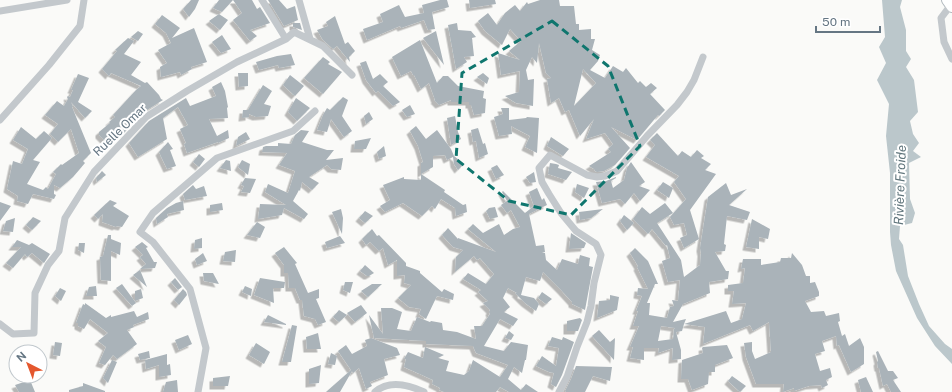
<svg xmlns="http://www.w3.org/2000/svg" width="952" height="392" viewBox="0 0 952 392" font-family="'Public Sans',sans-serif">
	<defs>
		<filter id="shadow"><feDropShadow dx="-3.5" dy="3.5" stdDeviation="0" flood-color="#0004"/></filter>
	</defs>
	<rect width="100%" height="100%" fill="#fafaf8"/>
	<path fill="#bbc7cb" d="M882,0H902L900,7L906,30V51L911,59L906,67L914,80L918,112L910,121L913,134L919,143L913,151L921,157L909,163L910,199L915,213L912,223L900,226L899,239L903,245L908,276L919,304L929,326L945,344L952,349V364L935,346L917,318L896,271L891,245L890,232V173L886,136L889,104L877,80L886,63L879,47L885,37Z"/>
	<path fill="#aab3b9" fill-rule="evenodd" filter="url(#shadow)" d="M191,0H199L195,9L189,17L183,9Z
		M219,0H252L257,9L260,7L270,23L250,30L257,36L250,41L233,20L242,13L233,0L222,12L213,8Z
		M268,0H279L287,9L295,6L298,20L284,26Z
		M440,0H447L449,7L432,12L435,29L428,30L424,20L401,28L400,26L367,40L363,29L383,22L380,14L399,5L405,17L424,13L422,5Z
		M469,0H495L496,4L470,8Z
		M540,0H559L560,6H574L576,24H579V30L591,29V39H595L592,50L600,55L598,61L590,70L605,78L613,66L623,72L626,68L638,83L640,81L646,87L651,83L657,88L650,94L665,110L659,116L658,115L637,140L611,127L630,148L615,165L604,171L597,172L595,171L594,169L589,166L611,152L608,149L613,144L605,133L586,139L594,119L580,136L569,110L565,112L559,98L551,103L547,79L551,78L546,73L539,43L537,63L532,57L526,70L528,80L534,79L533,106L516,103L505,96L519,92L520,71L501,75L498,53L520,60L509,51L521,41L510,29L502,45L485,31L478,21L488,13L497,25L505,13L515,5L520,11L527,2L528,4ZM583,69L596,83L574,106Z
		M219,14L228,20L220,30L209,21Z
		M162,15L180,28L172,38L194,28L207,62L191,67L192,69L181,75L180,72L161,77L160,67L167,63L158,50L171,43L166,33L155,24Z
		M335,16L345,44L348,42L355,51L349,57L350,62L337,46L333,49L323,40L317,30L328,26L326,22Z
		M293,23H300L302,30L293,27Z
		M457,23L458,30L471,31L476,37L472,38L474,56L464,57L467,62L456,69L448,25Z
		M138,31L143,34L138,41L131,37Z
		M436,31L444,65L423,38Z
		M222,35L231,49L221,53L212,42Z
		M128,38L134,41L124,54L141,62L131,75L145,83L147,82L159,95L161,99L163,100L142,113L123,134L119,128L104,140L99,135V132L110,123L109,122L115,117L113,115L136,90L141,86L111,73L109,76L102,69L117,51L115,50Z
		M420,40L437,83L443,76H448L458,86L484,91L483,98L486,99L485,113L474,115L471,105H469V102H451V100L439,105L434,100H435L429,83L421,89L414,75H413L411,71L401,76L392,57Z
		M291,54L295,65L279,68L278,65L259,70L256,62L277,56Z
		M323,57L330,62L328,64L342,72L323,94L304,78Z
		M366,61L373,79L380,74L388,82L383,86L400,102L393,106L378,91L376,93L366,80L360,63Z
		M238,73H248V86L239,87Z
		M483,73L489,78L487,84L477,77Z
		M78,74L89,78L78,102L92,111L85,118L71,102L73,107H72L91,153L83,161L85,163L73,177L60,188L54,185V194L56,195L54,199L33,194L28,204L17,201L18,196L7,189L13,161L22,164L28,149L13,140L21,127L36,139L44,131L52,138L33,160L40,162L27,184L43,190L46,187L48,189L56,174L53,172L61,164L62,165L79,153L71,129L58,142L50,134L58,124L45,115L57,101L64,106L68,99L67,97L68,96L70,97L73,90H71Z
		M290,75L304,86L295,96L283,85Z
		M221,82L225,91L228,107L227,108L228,118L209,119L217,136L228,130L229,138L218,143V142L187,153L184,144L186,143L180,129L188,125L178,107L163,118L167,139L138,157L129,143L149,121L186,98L190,106L216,96L212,87Z
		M263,85L272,91L264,104L271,106L268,116L256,117L249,114V117L242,118L243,110H248Z
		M343,97L348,100L342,116L352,131L344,137L331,119L327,132L317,130L323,115L327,108L330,110Z
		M296,98L310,108L297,121L288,112Z
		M410,105L415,114L407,117L402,110Z
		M501,108H509V120L526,118L527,117L539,118L537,153L525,147L530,136L511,126L512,134L499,136L494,117L503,114Z
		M369,112L373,119L366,124L364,116Z
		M455,116L458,132L461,139L451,145L447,118Z
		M416,126L426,139L437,130L451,149L454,156L464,164L458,170L454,164L453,157L447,160L445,155L433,156V167L421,174L445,190L444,192L463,205L466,204L467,212L456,216L455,208L441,199L435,209L432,206L422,216L403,203L385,212L380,206L390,200L383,185L404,177V179L421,180V163L423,162L418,146L410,131Z
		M478,128L483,144L485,143L488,154L479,158L476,141L473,142L471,130Z
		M301,130L309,131L302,142L327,150H334L326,160L343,158L341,170L331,169L327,165L309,177L319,183L312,190L302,182L300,191L299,190L293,201L308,214L304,219L284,208L282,215L258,219L260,204L286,205L265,192L268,184L288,193L295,171L279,165L287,153L262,152L263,147L266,146H278V143L291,144L295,135Z
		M246,132L250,139L236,146L238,137Z
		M657,133L678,156L682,151L691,157L697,150L704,156L701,158L711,164L705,170L716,174L690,210L699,239L684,248L680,238L687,235L684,223L674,225L670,217L686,199L674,182L679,176L646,157L655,145L650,140Z
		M551,137L569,149L563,156L547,146Z
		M371,138L366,149H354L355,141Z
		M168,142L173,149L170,150L176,166L167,169L159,152Z
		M384,146L386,156L379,159L377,152Z
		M199,154L205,159L199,167L193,162Z
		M226,160L230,161L231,171L220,168Z
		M242,160L250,164L248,175L238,167Z
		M631,162L645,182L639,186L650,190L640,201L634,193L625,204L620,199L602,203L596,182L606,181L616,177V178L611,181L613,188L624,180L627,168Z
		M550,163L556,164L559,165L558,168L572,172L566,180L548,174Z
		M497,165L504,175L496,179L491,168Z
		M102,171L106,175L97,182L96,178Z
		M534,172L536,182L530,183L526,177Z
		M245,178L256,179L250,193L241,192L244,186L241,185Z
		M663,182L673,188L669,198L657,190Z
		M726,183L731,195L747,189L729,205L750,212L747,220L727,216L724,244L726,245L725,251L715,252L726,271H729L728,279L709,282L710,293L683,304L673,322L686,319L684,324L726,311L731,323L742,319L746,303L732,304L734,291H728V285L743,283L745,268L741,269L743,259H761V265L780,262L781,258H791L792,253L802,265L806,276H810V283L815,282L819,292V296L805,301L811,312L824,311L826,316L839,313L840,321L838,322L842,336L845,334L849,346L860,338L864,347V364L851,372L839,345L837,346L836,336L822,341L825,351L815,354L820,371L830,368L832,377L826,380L828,385L822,388L821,385L809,386L794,391V388L783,392L784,384H756L746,357L744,343L752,342V351L755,359L771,352L769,322L753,331L750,325L703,344L705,327L684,324L682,331L676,332L681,350V359L672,360L673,348L658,353L659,348H644V360L630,358L633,347H630L639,326H633L638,311H636L642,296L637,295L638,288L648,289L637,267L638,266L630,253L635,248L648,261L658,284H655L647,303H650L649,315L667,318L670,307L674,306L672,300L678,301L680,280L668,282L662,261L670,258L667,245L666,246L652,229L648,234L633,219L642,207L650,214L665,203L673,213L657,223L681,260L684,277L700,265L701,253L700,248L708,197ZM661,326L675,328L674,329L673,339L658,341Z
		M577,184L589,188L584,198L575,192Z
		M193,185L196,189L204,186L207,196L185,200L183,194Z
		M537,188L542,200L544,198L547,205L529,214L536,246L544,245L545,252H542L545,253L546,260L557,270L562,259L578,264L580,255L590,258L589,266L593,267L585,310L572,304V302L561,290L543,272L540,281L526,277L521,295L534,298L539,304L536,311L525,303L515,293H517L508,288L503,298L510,307L504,312L518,319L513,326L500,319L484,346L504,351L511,342L528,345L526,360H525L522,373L514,367L508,379L521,390L526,384L538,392H509L500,387L496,392H444L439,390L440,388L432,384L433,380L404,367L406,359H404L408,352L423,358L425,347L444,355L438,358L449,361L446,371L464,375L469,371L473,360L500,377L508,365L476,353L473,346L426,344V341L374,338L369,315L383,334L381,308H392L402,312L397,329L411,331L417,317L430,322L431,321L442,323L443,330L457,332L476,339L474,326H482L490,314L489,312L490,310L483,303L488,301L478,292L481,290L463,279L468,273L486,284L494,274L480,258L477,260L474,256L455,272L456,257L463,250L453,247L442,235L448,228L458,239V238L496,252L468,229L473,224L483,233L499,224L504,235L513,229L520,227L511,210L507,213L501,205L507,201L502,192L503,191L525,213L534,206L529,192Z
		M110,200L117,203L113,206L129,216L122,227L117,226L116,227L102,222L103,214L98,219L94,215Z
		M183,201L184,210L167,214L168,217L157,224L156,218L167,208L176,203Z
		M0,202L11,206L0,221Z
		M222,203L223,210L210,212V205Z
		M495,207L498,217L490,219L486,211L489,208Z
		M341,209L343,218L342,234L332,212Z
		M603,209L591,218L580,220L579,212Z
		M365,211L373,216L365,223L359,218Z
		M624,215L634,223L627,230L620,221Z
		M33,217L41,221L32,230L26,225Z
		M15,218L13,232L3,231L6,221Z
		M752,219L770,229L768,239L759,237V249L746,247Z
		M257,222L265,227L260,238L247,235Z
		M372,229L377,236L379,235L406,263V266L420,271V273L442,292L444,289L454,294L453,300L437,296L426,319L419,314L421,309L409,307L398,298L411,285L404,283L405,275L397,276V260L388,265L383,248L379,251L370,242L366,245L362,239Z
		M571,233L586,243L584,248L569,249Z
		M108,235H111V239L121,243L120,255L111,251V281L101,280L100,257L103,256Z
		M340,236L345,243L327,248L325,242Z
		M202,238V248L194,249L195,240Z
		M17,240L29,245L32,243L50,254L44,263L32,253L27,257L25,254L13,268L6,263L21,247H12Z
		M142,242L148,247L146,248L154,262H157L155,268L140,269L146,264L140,257L143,255L135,247Z
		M79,243H85L84,253L78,250Z
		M284,247L297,263L295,264L308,293L319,289V298L316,299L326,322L318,325L315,319L304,316L302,300H300L295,288H289L288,273H284V265L275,253Z
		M236,250L235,262L223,261L225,252Z
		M203,253L207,261L197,265L195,259Z
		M365,265L374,273L369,276H367L360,271Z
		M140,270L147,287L133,275Z
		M203,273H213L219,284L204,281Z
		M175,278L182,287L178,290L171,282Z
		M260,278L285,282L284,288H273L274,303L254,295Z
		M345,282H353L350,293L343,290Z
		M122,284L136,303L132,306L116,288Z
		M372,284H382L368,297L361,291Z
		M96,286L97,296H86L89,287Z
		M245,286L252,289L251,296L242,292Z
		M60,288L66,291L61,301L55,296Z
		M141,289L143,298L135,301V291Z
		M183,289L186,292L187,295L179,305L174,300Z
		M542,292L552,299L546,304L538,298Z
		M610,295L619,297L617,310L597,318L599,301L610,300Z
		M85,303L106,318L111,315V317L134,311L137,317L148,312L149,319L133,325L134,327L127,330L137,344L117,359L113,355L105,365L99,363L106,347L98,341L108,333L90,319L84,329L78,326V323H76L83,304L85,305Z
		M361,305L367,313L355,322L347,313Z
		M339,310L347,315L339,322L333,317Z
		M268,315L286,324V325L264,322Z
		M580,318L582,320L578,331H567V321Z
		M292,325L297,326L291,362H282Z
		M599,330L610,342L615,338L614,360L592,336Z
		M509,331L514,335L511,340L505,338Z
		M318,333L321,349H307L306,337Z
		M188,335L192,344L179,350L175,340Z
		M552,337L562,340L563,337L574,342L562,375L556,387L551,384L554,373L549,372L536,366L542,356L556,366L559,348L548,346Z
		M371,338L397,348L400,355L384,359L388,375L370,382L372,386L366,389L359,368L353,373L352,371L340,392H326L351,370L338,351L346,345L352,354L367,346L365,340Z
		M55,342L62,343L60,356L53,355Z
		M256,343L270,352L264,364L249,355Z
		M727,345L733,358L715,365V372H709L708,384L692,390L688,379H681L682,360L703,353L702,348L703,347Z
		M149,351L150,358L140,360L138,354Z
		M878,351L888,371H893L898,378L893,380L901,392H891L887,384L883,386L879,368H878L877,362L878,361L876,352Z
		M331,353L337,356L335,365L328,364Z
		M167,354V365L170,364L171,375L159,377V365L146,369L145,360Z
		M112,360L117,362L108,383L103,378Z
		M321,365L319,383L309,384V369Z
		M576,366L612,367L610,381L593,376L585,392H566L565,391L571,379Z
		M230,376L228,386H213V378Z
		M732,376L746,386L740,392L728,381Z
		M866,377L873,392H861L858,380Z
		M30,380L35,392H19L15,385Z
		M177,380L178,392H163L166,382Z
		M83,383L105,391V392H69V390L83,386Z"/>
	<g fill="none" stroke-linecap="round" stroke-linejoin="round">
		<defs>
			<path id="secondary" d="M947,0L952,7"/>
		</defs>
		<use href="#secondary" stroke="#b3babf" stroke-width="12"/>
		<path stroke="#c3c8cc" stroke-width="7" d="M262,0L286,39
			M299,0L310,39
			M950,6L941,18L944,42L952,59
			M0,11L67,0
			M0,120L49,65L80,26L84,0
			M0,324L13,334L34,333L35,293L48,265L59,251L65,218L94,172L146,117L187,91L237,62L286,39L294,32L323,46L352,75
			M198,392L206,348L190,289L153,242L140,232L153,213L217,158L293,131L315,111
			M375,392C389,380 409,385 424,392
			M559,392L567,377L577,347L587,322L591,306L594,283L601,255L596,244L576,231L561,213L549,194L542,182L539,168L550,155L587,175L597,177L605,176L617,171L647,136L677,105L687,92L694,80L703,57"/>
		<use href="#secondary" stroke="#fff" stroke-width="10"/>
	</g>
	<path fill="none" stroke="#0f766e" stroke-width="3" stroke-dasharray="8 5" stroke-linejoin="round" d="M552,21L608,66L640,146L571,215L509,201L456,159L462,73Z"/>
	<g text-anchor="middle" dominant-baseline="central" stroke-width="4" stroke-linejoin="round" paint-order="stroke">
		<g font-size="12" fill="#657683" stroke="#fff">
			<text transform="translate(120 130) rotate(-44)">Ruelle Omar</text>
		</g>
		<g font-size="13" font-style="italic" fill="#60757c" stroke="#fff">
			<text transform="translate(900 185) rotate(-88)">Rivière Froide</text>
		</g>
	</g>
	<g transform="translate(28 364) rotate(318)"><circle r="19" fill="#ffffff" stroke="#c1c8cd"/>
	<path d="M0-3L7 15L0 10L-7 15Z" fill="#e4572e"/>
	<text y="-6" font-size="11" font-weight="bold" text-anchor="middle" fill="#657683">N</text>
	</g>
	<path d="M816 26v6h64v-6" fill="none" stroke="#657683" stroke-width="2"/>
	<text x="822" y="26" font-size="12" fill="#657683" stroke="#ffffff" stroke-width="3" paint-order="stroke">50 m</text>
</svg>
